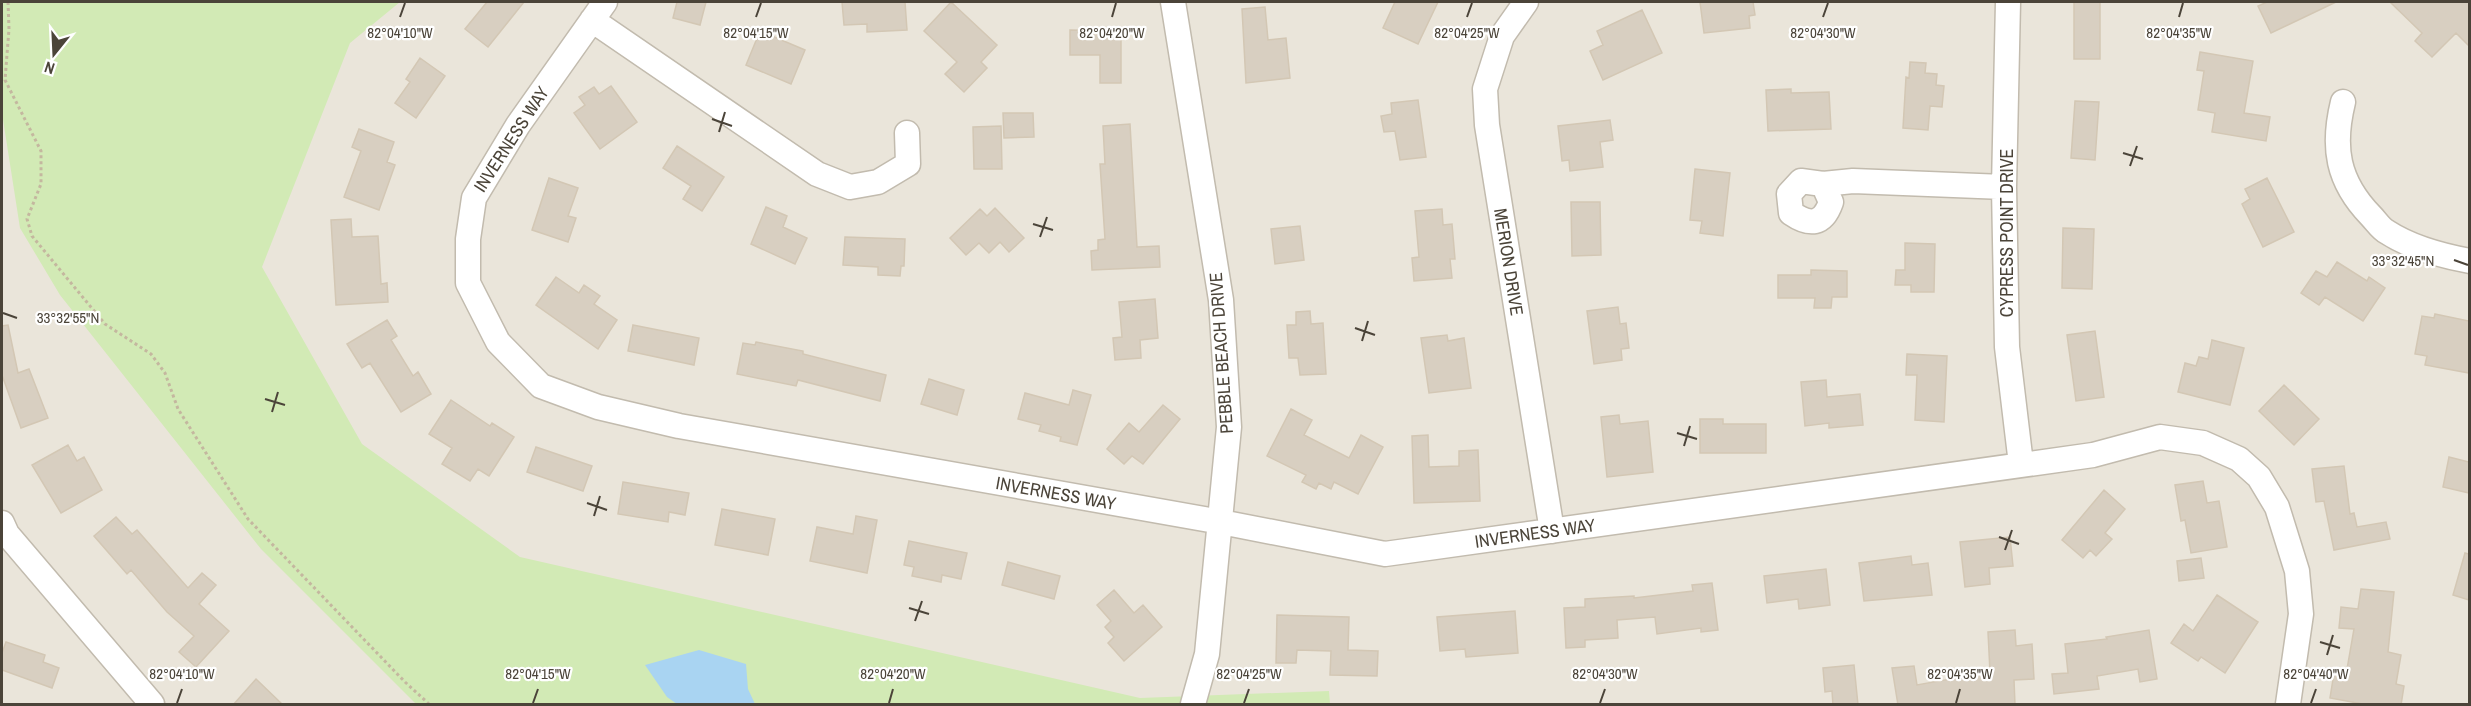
<svg xmlns="http://www.w3.org/2000/svg" width="2471" height="706" viewBox="0 0 2471 706" font-family="'Archivo Narrow',sans-serif">
	<rect width="100%" height="100%" fill="#f6f3ec"/>
	<path fill="#eae5da" d="M2,2H2469V704H2Z"/>
	<path fill="#d2eab5" d="M2,2H400L350,43L262,267L362,444L520,557L1140,698L1329,691L1330,704H416L261,549L60,295L20,228L2,113Z"/>
	<path fill="#a9d4f2" d="M699,650L746,664L748,689L755,704H677L667,697L645,665Z"/>
	<path fill="#d8cfc1" stroke="#d3c7b4" stroke-width="1.5" d="M487,2H524L488,47L465,29Z
		M677,2H706L700,25L673,18Z
		M842,2H905L907,30L867,32V24L844,25Z
		M951,2L997,45L981,62L987,68L964,92L945,74L957,62L924,31Z
		M1395,2H1438L1418,44L1383,28Z
		M1700,2H1753L1755,15L1749,16L1750,28L1704,33Z
		M2074,2H2100V59H2074Z
		M2267,2H2336L2271,33L2258,6Z
		M2390,2H2469V46L2456,33L2432,57L2415,41L2422,33Z
		M1265,7L1268,40L1286,38L1290,78L1246,83L1242,9Z
		M1642,10L1662,53L1603,80L1590,51L1603,45L1597,31Z
		M1070,30L1121,31V83H1100V55H1070Z
		M760,31L805,50L791,84L746,65Z
		M2200,52L2253,61L2244,113L2270,117L2266,141L2212,132L2215,113L2198,110L2204,71L2197,70Z
		M420,58L445,76L416,118L395,103L410,82L406,79Z
		M1910,62L1926,63L1925,73L1937,74L1936,85L1944,86L1942,107L1930,106L1928,130L1903,128L1906,77L1909,78Z
		M611,86L637,122L600,149L574,113L585,105L579,97L594,87L599,94Z
		M1791,89V93L1829,92L1831,129L1768,131L1766,90Z
		M1418,100L1426,157L1400,160L1395,131L1384,132L1381,116L1392,114L1391,103Z
		M2075,101L2099,102L2095,160L2071,158Z
		M1003,113H1033L1034,137L1004,138Z
		M1610,120L1613,140L1600,142L1603,167L1570,171L1569,160L1562,161L1558,126Z
		M1130,124L1137,247L1159,246L1160,267L1092,270L1091,251L1098,250V240L1105,239L1100,164H1105L1103,126Z
		M1001,126L1002,169H974L973,127Z
		M359,129L394,142L387,162L395,165L379,210L344,197L361,151L352,147Z
		M677,146L724,177L702,211L683,199L691,186L663,168Z
		M1695,169L1730,173L1723,236L1700,233L1702,221L1690,220Z
		M549,178L578,188L568,216L576,218L568,242L532,230Z
		M2267,178L2294,232L2263,247L2242,204L2250,199L2245,189Z
		M1571,202H1600L1601,255L1572,256Z
		M766,207L787,216L783,227L807,238L795,264L751,244Z
		M995,208L1024,238L1009,252L1000,242L989,253L979,243L966,255L950,238L980,209L987,216Z
		M1442,209L1443,225L1452,224L1455,259H1450L1452,278L1414,281L1412,258L1419,257L1415,211Z
		M351,219L352,237L378,236L381,284L387,283L388,302L336,305L331,220Z
		M1300,226L1304,260L1275,264L1271,229Z
		M2063,228L2094,229L2092,289L2062,288Z
		M845,237L905,239L904,266H901L900,276L878,275V267L843,265Z
		M1905,243L1935,244L1934,292H1911V285H1895L1896,270H1905Z
		M2337,262L2367,281L2369,277L2385,288L2363,321L2325,297L2319,305L2301,293L2316,271L2327,277Z
		M1811,270L1847,271V297H1832L1831,308H1814L1815,298H1778V275H1811Z
		M556,277L579,293L584,285L600,296L594,304L617,320L598,349L536,305Z
		M1155,299L1158,338L1140,340L1141,358L1115,360L1113,338L1122,337L1119,302Z
		M1618,307L1620,324L1626,323L1629,348L1621,349L1622,360L1594,364L1587,311Z
		M1310,311L1311,324L1323,323L1326,374L1300,375L1298,358H1289L1287,325H1296V312Z
		M2435,314L2469,321V373L2425,365L2427,356L2415,354L2422,316L2434,318Z
		M387,320L397,336L391,340L413,376L418,372L431,394L401,412L370,363L362,368L347,344Z
		M8,325L18,373L29,369L48,418L21,428L2,375V326Z
		M633,325L699,338L694,365L628,351Z
		M2095,331L2104,397L2076,401L2067,335Z
		M1447,335L1448,341L1464,338L1471,388L1429,393L1421,338Z
		M2212,340L2244,348L2230,405L2178,392L2185,363L2196,366L2199,357L2208,359Z
		M756,342L803,351V354L886,375L880,401L798,380L796,386L737,374L743,343L755,345Z
		M1907,354L1947,356L1944,422L1915,420L1917,375H1906Z
		M929,379L964,390L957,415L921,404Z
		M1826,380L1827,397L1860,394L1863,425L1829,428V423L1805,426L1801,382Z
		M2284,385L2319,419L2294,445L2259,411Z
		M1073,390L1091,395L1077,445L1060,441L1061,437L1039,431L1041,425L1018,419L1025,393L1069,405Z
		M451,400L490,426L492,423L514,437L489,476L478,469L470,481L442,464L452,448L429,434Z
		M1163,405L1180,419L1143,464L1132,456L1124,464L1107,449L1129,423L1139,432Z
		M1291,409L1312,420L1304,435L1349,458L1361,435L1383,447L1358,494L1334,482L1331,489L1319,483L1316,489L1302,482L1306,475L1267,456Z
		M1619,415L1620,424L1648,421L1653,472L1607,477L1601,417Z
		M1700,419H1723V424H1766V453H1700Z
		M1428,435L1429,467L1459,466V451L1478,450L1480,501L1414,503L1412,436Z
		M68,445L77,461L84,457L102,490L61,513L32,465Z
		M536,447L592,466L583,491L527,472Z
		M2449,457L2469,462V493L2443,487Z
		M2344,466L2350,514L2354,513L2357,527L2386,522L2390,539L2334,550L2324,501L2316,502L2312,469Z
		M2203,481L2207,503L2219,501L2227,547L2191,553L2185,520L2181,521L2175,485Z
		M623,482L689,493L685,515L669,512L668,522L618,514Z
		M2104,490L2125,509L2105,533L2112,539L2096,556L2090,550L2083,558L2062,540Z
		M722,509L775,519L768,555L715,545Z
		M856,516L877,520L867,573L810,561L817,527L853,534Z
		M116,517L132,534L137,530L188,588L202,573L216,585L199,604L229,631L196,667L179,652L194,636L167,612L131,570L127,574L94,536Z
		M2010,537L2013,566L1989,568L1990,584L1965,587L1960,542Z
		M909,541L967,553L961,579L942,575L941,582L912,576L914,567L904,565Z
		M2465,553L2469,554V600L2453,595Z
		M1911,556L1912,565L1928,563L1932,595L1864,601L1859,563Z
		M2201,558L2204,578L2179,581L2177,561Z
		M1008,562L1060,576L1054,599L1002,585Z
		M1826,569L1830,605L1799,609L1798,599L1767,603L1764,576Z
		M1712,583L1718,630L1701,632V628L1657,634L1655,617L1617,620L1618,638L1585,640V647L1566,648L1564,608L1585,607V599L1634,596V598L1693,591L1692,585Z
		M2361,589L2394,592L2388,652L2401,655L2396,684L2404,686L2401,705H2368L2330,698L2334,673L2346,675L2354,629L2339,628L2341,607L2358,609Z
		M1114,590L1134,613L1143,605L1162,627L1124,661L1108,643L1114,637L1105,627L1111,621L1097,605Z
		M2217,595L2258,622L2225,673L2201,657L2198,661L2171,643L2184,624L2193,631Z
		M1515,611L1518,653L1466,657L1465,649L1440,651L1437,617Z
		M1277,615L1349,617L1348,650L1378,651L1377,676L1330,675L1331,651L1297,650L1296,663H1276Z
		M2015,630L2016,646L2032,644L2034,679L2014,680L2015,705H1898L1892,668L1914,666L1917,685L1990,672L1988,632Z
		M2149,630L2157,679L2140,682L2138,669L2097,676L2099,689L2054,694L2052,674L2068,673L2065,644L2107,639L2106,637Z
		M6,642L45,655L43,662L59,668L52,688L2,670V653Z
		M1854,665L1858,705H1833L1832,691L1825,692L1823,668Z
		M256,679L283,705H233Z"/>
	<g fill="none" stroke-linecap="round" stroke-linejoin="round">
		<defs>
			<path id="minor" d="M605,2L518,125L474,198L468,239V283L498,342L541,386L598,407L679,426L1221,522L1385,554L2093,455L2160,437L2203,443L2239,459L2259,477L2277,507L2297,571L2301,614L2288,704
				M1173,2L1221,300L1229,427L1207,654L1193,704
				M1526,2L1502,36L1485,89L1487,125L1552,531
				M2008,2L2004,187L2007,347L2021,464
				M592,20L817,174L850,187L878,182L908,164L907,133
				M2343,102C2332,147 2337,181 2371,216C2376,221 2381,229 2387,232C2410,247 2443,256 2470,261
				M1823,184L1831,202C1823,225 1810,226 1791,213L1789,194L1801,181L1823,184L1853,181L2004,187
				M2,523L7,534L152,704"/>
		</defs>
		<use href="#minor" stroke="#c2bbae" stroke-width="27"/>
		<path stroke="#c4b79f" stroke-width="3" stroke-dasharray="3 3" stroke-linecap="butt" d="M8,2L9,29L5,80L41,151V184L27,219L32,236L105,324L151,354L165,373L178,409L248,519L405,682L429,704"/>
		<use href="#minor" stroke="#fff" stroke-width="24"/>
	</g>
	<path fill="none" stroke="#4b4439" stroke-width="2" d="M400,17L405,3M756,17L761,3M1112,17L1116,3M1467,17L1472,3M1823,17L1828,3M2179,17L2183,3M712,119L732,126M719,132L725,112M2123,153L2143,159M2130,166L2137,146M1033,224L1053,230M1040,237L1047,217M2454,260L2468,265M3,313L17,318M1355,328L1375,335M1362,341L1368,321M265,399L285,405M272,412L278,392M1677,433L1697,439M1684,446L1690,426M587,503L607,510M594,516L600,496M1999,537L2019,544M2005,550L2012,530M909,608L929,614M915,621L922,601M2320,642L2340,648M2327,655L2333,635M177,703L182,689M533,703L538,689M889,703L893,689M1244,703L1249,689M1600,703L1605,689M1956,703L1960,689M2311,703L2316,689"/>
	<g text-anchor="middle" dominant-baseline="central" stroke-width="4.5" stroke-linejoin="round" paint-order="stroke">
		<g font-size="18" fill="#4b4439" stroke="#fff">
			<text transform="translate(511 139) rotate(-57)">INVERNESS WAY</text>
			<text transform="translate(2006 233) rotate(-90)">CYPRESS POINT DRIVE</text>
			<text transform="translate(1509 262) rotate(81)">MERION DRIVE</text>
			<text transform="translate(1221 353) rotate(-94)">PEBBLE BEACH DRIVE</text>
			<text transform="translate(1056 493) rotate(10)">INVERNESS WAY</text>
			<text transform="translate(1535 533) rotate(-8)">INVERNESS WAY</text>
		</g>
	</g>
	<g font-size="15" text-anchor="middle" fill="#4b4439" stroke="#fff" stroke-width="4.5" stroke-linejoin="round" paint-order="stroke">
		<text x="400" y="38">82°04'10"W</text>
		<text x="756" y="38">82°04'15"W</text>
		<text x="1112" y="38">82°04'20"W</text>
		<text x="1467" y="38">82°04'25"W</text>
		<text x="1823" y="38">82°04'30"W</text>
		<text x="2179" y="38">82°04'35"W</text>
		<text x="2403" y="266">33°32'45"N</text>
		<text x="68" y="323">33°32'55"N</text>
		<text x="182" y="679">82°04'10"W</text>
		<text x="538" y="679">82°04'15"W</text>
		<text x="893" y="679">82°04'20"W</text>
		<text x="1249" y="679">82°04'25"W</text>
		<text x="1605" y="679">82°04'30"W</text>
		<text x="1960" y="679">82°04'35"W</text>
		<text x="2316" y="679">82°04'40"W</text>
	</g>
	<rect width="2471" height="706" fill="none" stroke="#4b4439" stroke-width="6"/>
	<g transform="translate(54 54) rotate(198)" stroke="#ffffff" stroke-width="4.5" paint-order="stroke">
	<path d="M0-4.5L10 22L0 15L-10 22Z" fill="#4b4439"/>
	<text y="-9" font-size="16" font-weight="bold" text-anchor="middle" fill="#4b4439">N</text>
	</g>
</svg>
